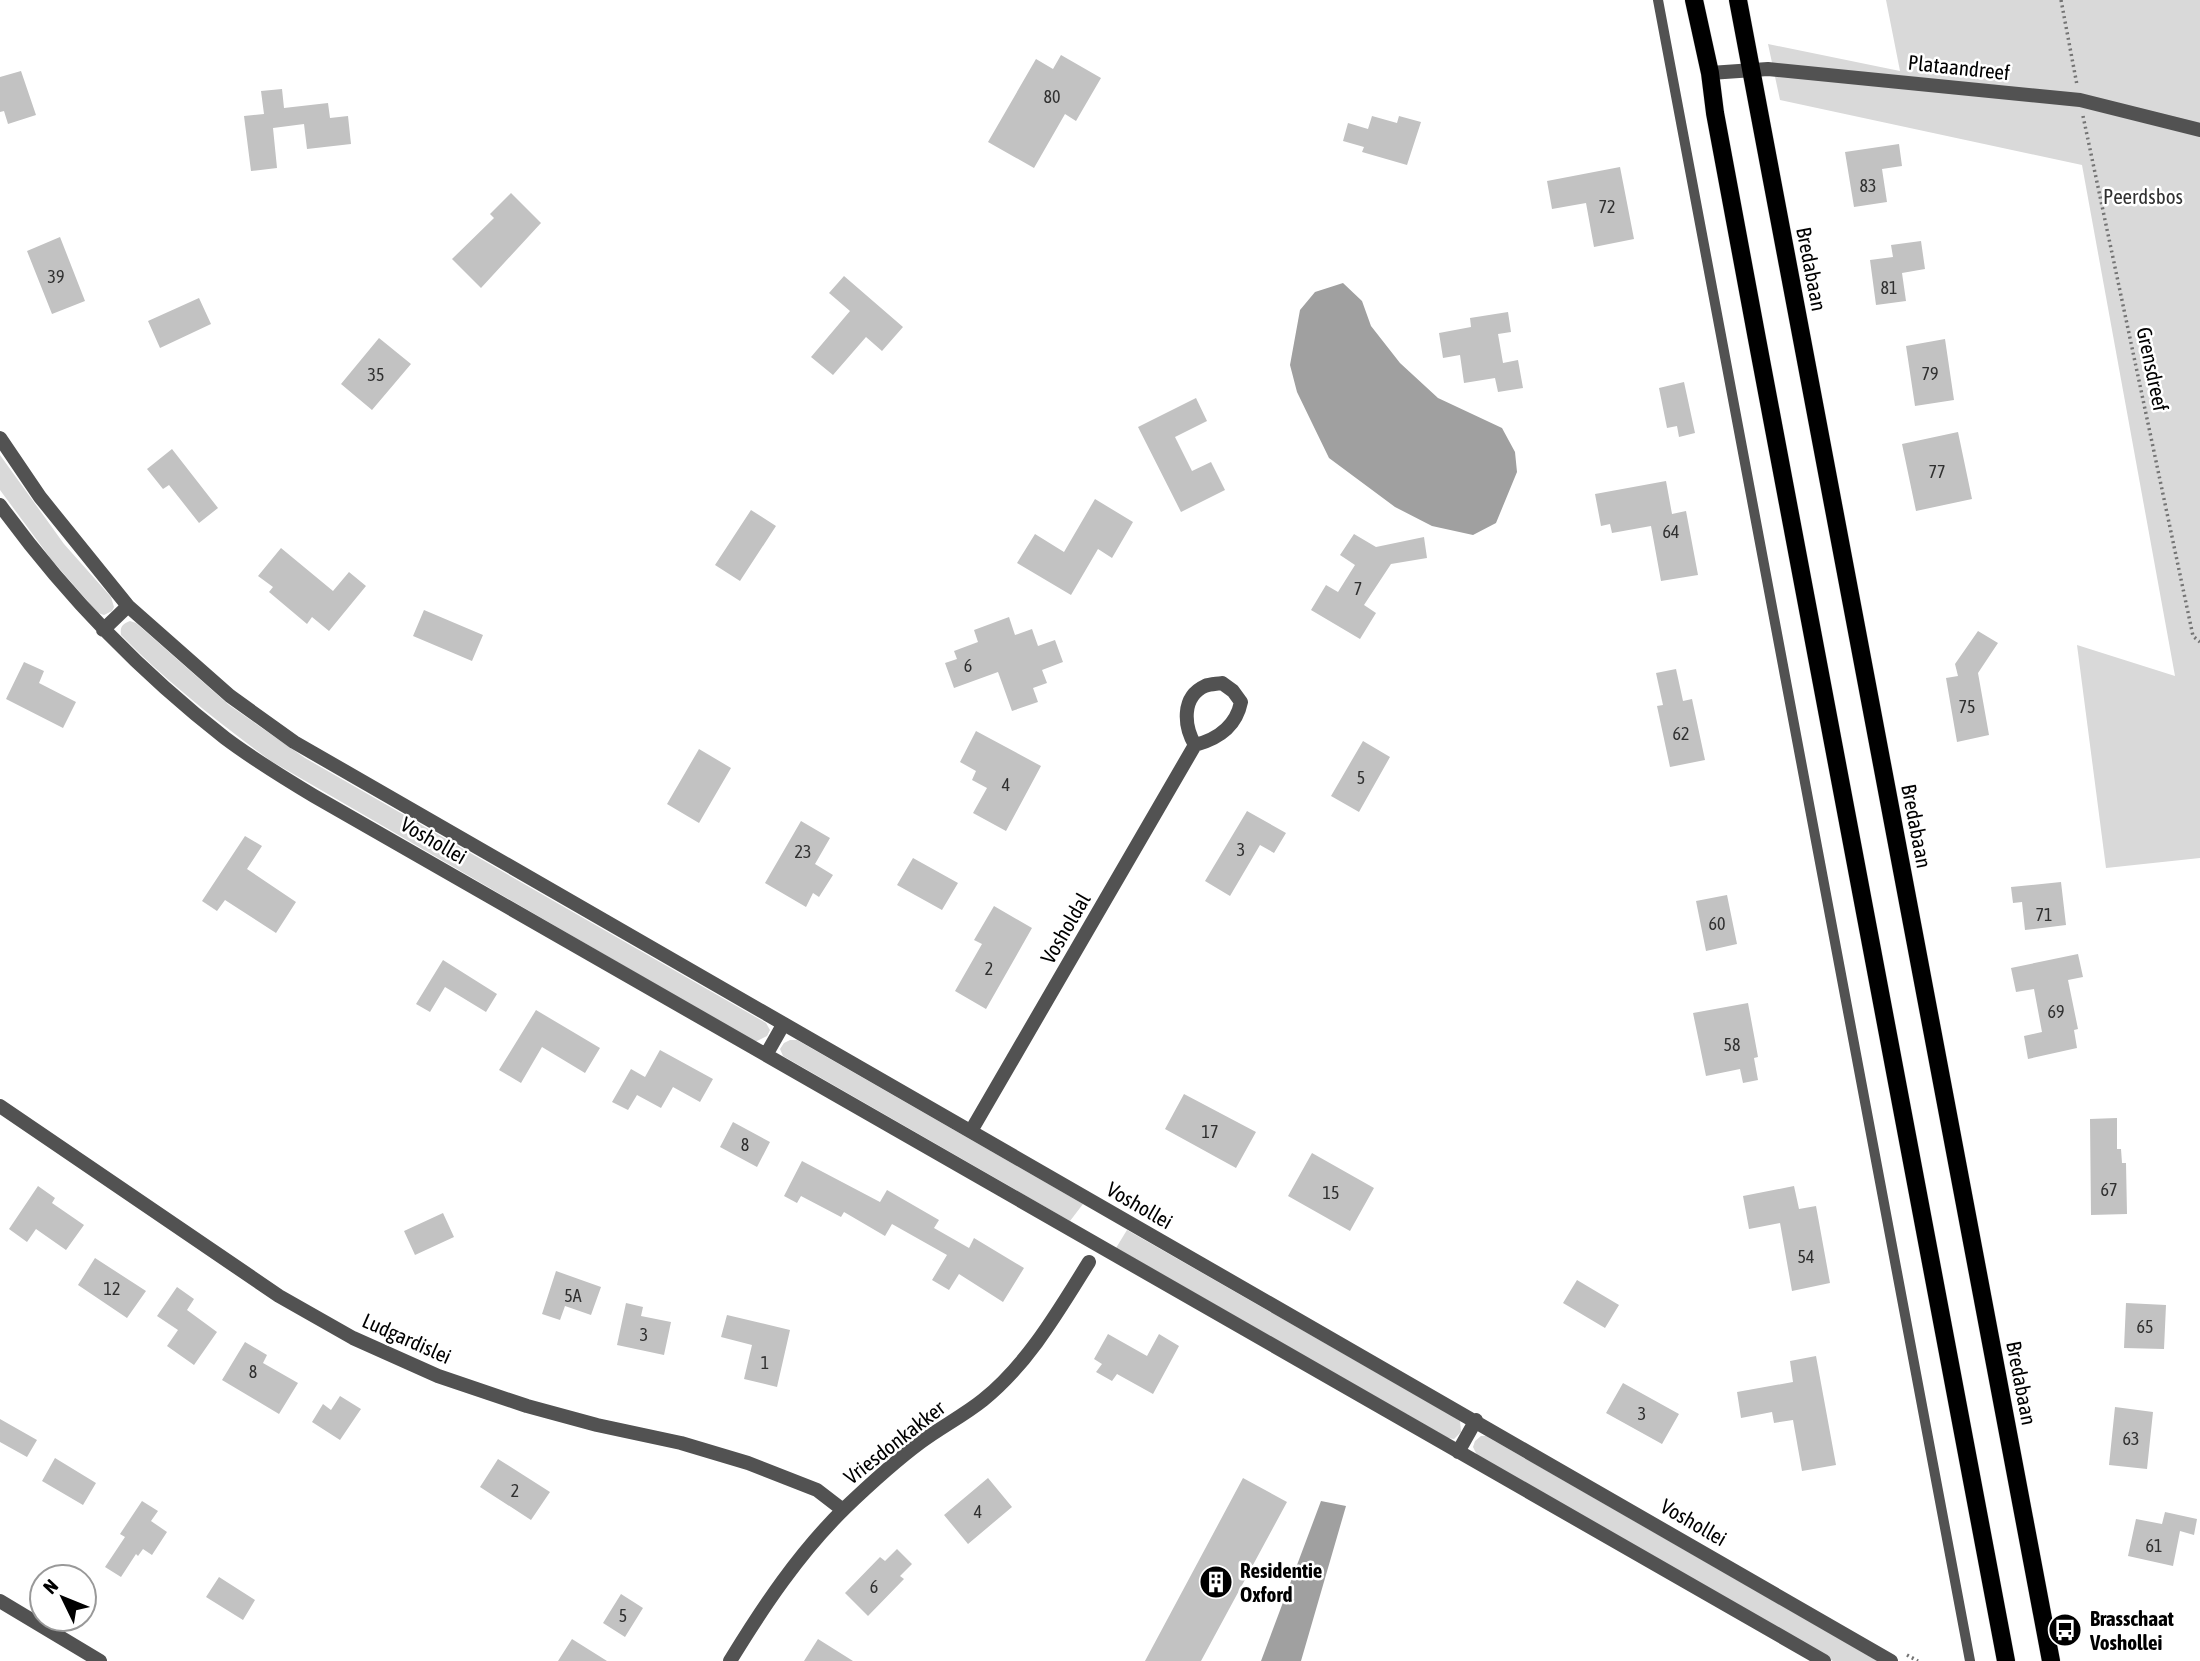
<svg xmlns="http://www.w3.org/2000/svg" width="2200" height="1661" viewBox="0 0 2200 1661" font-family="'Asap Condensed',sans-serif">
	<rect width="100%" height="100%" fill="#fff"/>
	<path fill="#d9d9d9" d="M1886,0H2200V858L2106,868L2077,645L2175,676L2082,165L1780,100L1768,44L1900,71Z
		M0,455L64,544L111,597L114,607L112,611L104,615L98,613L51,559L0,490Z
		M130,621L136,623L229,705L305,758L766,1023L770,1030L767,1036L755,1042L271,761C218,722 167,682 121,635C120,627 122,624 130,621Z
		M790,1040H797L1083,1204L1070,1221L783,1056L780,1049L784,1043Z
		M1127,1230L1454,1417L1460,1421L1461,1432L1454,1439L1448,1438L1116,1248Z
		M1481,1436H1486L1878,1661H1833L1477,1455L1473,1447L1475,1441Z"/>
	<path fill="#a0a0a0" d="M1343,283L1362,301L1371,326L1400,363L1438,398L1502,428L1515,452L1517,472L1496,523L1473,535L1432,526L1395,507L1329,458L1312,423L1297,392L1290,365L1300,310L1315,292Z
		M1321,1501L1346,1506L1301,1661H1261Z"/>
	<path fill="#c2c2c2" d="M1061,55L1101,78L1076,121L1065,114L1034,168L988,142L1036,59L1053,69Z
		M21,71L36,115L8,124L4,111L0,112V77Z
		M282,89L284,108L328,103L330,118L348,116L351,144L307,149L304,124L273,128L277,168L251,171L244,116L264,114L261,91Z
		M1372,116L1397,123L1399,116L1421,122L1407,165L1362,152L1364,147L1343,141L1348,123L1368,129Z
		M1899,144L1902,166L1882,169L1887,202L1854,207L1845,152Z
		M1620,167L1634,239L1594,247L1586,203L1552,209L1547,181Z
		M511,193L541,223L481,288L452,259L494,218L490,214Z
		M60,237L85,301L52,314L27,251Z
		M1921,241L1925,269L1902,273L1906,301L1876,305L1870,260L1893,257L1891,245Z
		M844,276L903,327L882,351L866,337L833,375L811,357L850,311L829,293Z
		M199,298L211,324L160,348L148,321Z
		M1508,312L1511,332L1498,334L1503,363L1518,360L1523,388L1498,392L1495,378L1464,383L1460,355L1443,358L1439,333L1471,327L1470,318Z
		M379,338L411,364L372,410L341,384Z
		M1945,339L1954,400L1915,406L1906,346Z
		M1684,382L1695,433L1679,437L1677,426L1667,428L1659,388Z
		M1196,398L1207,421L1175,437L1192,471L1211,462L1225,490L1181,512L1138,427Z
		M1958,432L1972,499L1916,511L1902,444Z
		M172,449L218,508L199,523L169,485L163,489L147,469Z
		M1666,481L1672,514L1686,511L1698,575L1661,581L1651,526L1612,533L1610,524L1601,526L1595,494Z
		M1095,499L1133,522L1112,558L1098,549L1071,595L1017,563L1035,534L1064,552Z
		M751,510L776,526L740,581L715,565Z
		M1354,534L1376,547L1424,537L1427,558L1391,564L1364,605L1376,613L1360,639L1311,610L1326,585L1338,592L1355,565L1340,555Z
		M281,548L333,591L349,572L366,586L329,631L312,617L307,624L269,592L273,587L258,576Z
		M424,610L483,635L472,661L413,636Z
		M1009,617L1015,635L1032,629L1038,646L1055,640L1063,662L1042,670L1047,683L1033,688L1038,702L1012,711L998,672L954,688L945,663L957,659L954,651L978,642L974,630Z
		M1978,631L1998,643L1978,673L1989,735L1957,742L1946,678L1958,676L1955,664Z
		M24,662L44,671L39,683L76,702L63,728L6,699Z
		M1676,669L1683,701L1692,699L1705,760L1670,767L1657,706L1663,705L1656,673Z
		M976,731L1041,766L1006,831L973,813L987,788L972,780L976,771L960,762Z
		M1363,741L1390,757L1359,812L1331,796Z
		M699,749L731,768L699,823L667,804Z
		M1247,811L1286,833L1274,853L1260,845L1230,896L1205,881Z
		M801,821L830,838L815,864L833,875L819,897L813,893L806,907L765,883Z
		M245,836L262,846L247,869L296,902L276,933L225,900L217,911L202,901Z
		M913,858L958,883L942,910L897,885Z
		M2061,882L2066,925L2025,930L2022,902L2013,903L2011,887Z
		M1727,895L1737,944L1706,951L1696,901Z
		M994,906L1032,928L986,1009L955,991L982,944L974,940Z
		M2078,954L2083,977L2068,980L2078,1029L2074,1030L2077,1048L2028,1059L2024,1036L2042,1032L2034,989L2016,992L2011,968Z
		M443,960L497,994L486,1012L445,987L430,1012L416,1004Z
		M1748,1003L1758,1057L1754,1058L1758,1080L1743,1083L1740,1069L1706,1076L1693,1013Z
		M536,1010L600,1048L585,1073L542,1047L521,1083L499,1070Z
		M660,1050L713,1079L700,1102L673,1087L661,1108L637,1095L628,1110L612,1102L631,1069L645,1077Z
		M1184,1094L1256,1132L1236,1168L1165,1129Z
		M2117,1118V1149H2121L2122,1163H2126L2127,1214L2091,1215L2090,1119Z
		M733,1122L770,1142L757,1167L720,1147Z
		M1312,1153L1374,1188L1350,1231L1288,1196Z
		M802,1161L880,1202L887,1190L939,1220L934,1228L969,1248L974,1238L1024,1268L1003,1302L959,1274L949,1290L932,1280L947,1255L892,1224L885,1236L844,1212L841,1217L801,1196L797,1203L784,1196Z
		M38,1186L55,1198L52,1203L84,1225L66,1250L36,1229L27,1242L9,1229Z
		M1794,1186L1799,1209L1816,1206L1830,1283L1792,1291L1780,1223L1749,1229L1743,1196Z
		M443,1213L454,1237L415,1255L404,1231Z
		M95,1258L146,1291L127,1318L78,1285Z
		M556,1271L601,1287L591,1315L565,1306L560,1320L542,1314Z
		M1577,1280L1619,1305L1605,1328L1563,1303Z
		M177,1287L194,1299L187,1310L217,1332L194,1365L167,1346L178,1330L157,1316Z
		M626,1303L643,1307L641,1316L671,1322L664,1355L617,1345Z
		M2126,1303L2166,1305L2164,1349L2124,1348Z
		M727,1315L790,1330L777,1387L744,1379L752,1345L721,1337Z
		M1108,1334L1147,1356L1159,1334L1179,1346L1153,1394L1117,1374L1112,1381L1096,1372L1102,1364L1094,1359Z
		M245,1342L267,1355L263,1363L298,1383L279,1414L222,1380Z
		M1816,1356L1836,1465L1802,1471L1793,1420L1774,1423L1772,1412L1741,1418L1737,1392L1793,1382L1790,1361Z
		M1623,1383L1679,1414L1662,1444L1606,1413Z
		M340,1396L361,1409L340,1440L312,1422L323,1404L331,1410Z
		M2115,1407L2153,1412L2147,1469L2109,1465Z
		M0,1419L37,1440L27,1457L0,1442Z
		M55,1458L96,1483L83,1505L42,1481Z
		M498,1459L550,1492L531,1520L480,1487Z
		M988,1478L1012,1507L968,1544L944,1515Z
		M1243,1478L1287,1502L1201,1661H1145Z
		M142,1501L158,1511L151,1521L167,1532L152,1555L143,1549L138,1556L136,1554L121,1577L105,1567L125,1537L120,1534Z
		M2165,1512L2197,1519L2194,1535L2180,1531L2173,1566L2128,1556L2136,1519L2162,1524Z
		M897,1549L912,1564L900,1576L904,1579L868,1616L845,1593L880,1557L885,1561Z
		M219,1577L255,1600L243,1620L206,1597Z
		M621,1594L643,1608L625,1637L603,1623Z
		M572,1639L607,1661H558Z
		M818,1639L853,1661H804Z"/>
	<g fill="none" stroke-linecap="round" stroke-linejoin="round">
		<defs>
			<path id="primary" d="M1694,0L1710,73L1715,113L1757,339L2006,1661
				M1738,0L2051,1661"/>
		</defs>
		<use href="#primary" stroke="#dbdbdb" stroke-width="19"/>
		<path stroke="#747474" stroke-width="3.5" stroke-dasharray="2 3.5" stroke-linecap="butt" d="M2061,0L2077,85
			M2083,116L2193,636L2200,642
			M1907,1655L1918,1661"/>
		<path stroke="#525252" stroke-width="10" d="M1658,0L1970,1661"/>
		<path stroke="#525252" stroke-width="14" d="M1710,73L1768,69L2080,100L2200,130
			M0,438L40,497L128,606L230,696L294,742C825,1050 1360,1353 1891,1661
			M0,505C64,593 139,671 225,738C253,759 284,778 314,796L1824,1661
			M103,630L128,606
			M1222,683L1233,691L1241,702C1236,727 1218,739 1195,745C1184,726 1181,697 1205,686C1210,684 1217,684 1222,683Z
			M766,1055L783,1025
			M0,1106L279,1296L353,1338L438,1376L527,1406L597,1425L681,1443L748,1463L817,1490L843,1510
			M971,1131L1195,745
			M1458,1452L1476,1420
			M0,1601L100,1661
			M730,1661C763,1607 799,1553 845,1508C869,1485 894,1462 921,1442C941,1427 963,1416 983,1400C1028,1364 1059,1310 1089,1262"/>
		<use href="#primary" stroke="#000" stroke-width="18"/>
	</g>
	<defs>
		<symbol id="building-disc" viewBox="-11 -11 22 22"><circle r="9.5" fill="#000" stroke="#fff"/><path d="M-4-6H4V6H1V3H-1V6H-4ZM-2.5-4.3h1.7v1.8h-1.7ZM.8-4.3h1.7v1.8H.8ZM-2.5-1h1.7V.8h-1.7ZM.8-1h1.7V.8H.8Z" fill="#fff"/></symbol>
		<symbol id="bus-disc" viewBox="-11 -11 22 22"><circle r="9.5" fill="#000" stroke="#fff"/><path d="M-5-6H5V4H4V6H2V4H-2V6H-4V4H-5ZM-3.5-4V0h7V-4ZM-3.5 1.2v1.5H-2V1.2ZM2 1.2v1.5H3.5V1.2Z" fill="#fff"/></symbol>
	</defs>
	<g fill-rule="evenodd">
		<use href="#building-disc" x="1197" y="1563" width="38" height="38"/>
		<use href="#bus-disc" x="2046" y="1611" width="38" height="38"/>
	</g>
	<g text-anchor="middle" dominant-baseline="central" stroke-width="5" stroke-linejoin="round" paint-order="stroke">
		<g font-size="18" fill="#303030">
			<text x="1052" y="96">80</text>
			<text x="1868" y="185">83</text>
			<text x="1607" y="206">72</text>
			<text x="56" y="276">39</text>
			<text x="1889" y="287">81</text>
			<text x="1930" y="373">79</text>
			<text x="376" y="374">35</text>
			<text x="1937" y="471">77</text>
			<text x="1671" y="531">64</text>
			<text x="1358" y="588">7</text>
			<text x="968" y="665">6</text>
			<text x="1967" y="706">75</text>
			<text x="1681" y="733">62</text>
			<text x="1361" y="777">5</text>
			<text x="1006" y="784">4</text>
			<text x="1241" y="849">3</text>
			<text x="803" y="851">23</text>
			<text x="2044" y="914">71</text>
			<text x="1717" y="923">60</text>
			<text x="989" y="968">2</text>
			<text x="2056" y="1011">69</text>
			<text x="1732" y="1044">58</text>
			<text x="1210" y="1131">17</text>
			<text x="745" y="1144">8</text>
			<text x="2109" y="1189">67</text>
			<text x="1331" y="1192">15</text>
			<text x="1806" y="1256">54</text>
			<text x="112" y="1288">12</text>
			<text x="573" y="1295">5A</text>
			<text x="2145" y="1326">65</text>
			<text x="644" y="1334">3</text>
			<text x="765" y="1362">1</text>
			<text x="253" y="1371">8</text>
			<text x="1642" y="1413">3</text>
			<text x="2131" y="1438">63</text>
			<text x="515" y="1490">2</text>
			<text x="978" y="1511">4</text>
			<text x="2154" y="1545">61</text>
			<text x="874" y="1586">6</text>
			<text x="623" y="1615">5</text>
		</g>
		<g font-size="21" fill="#000" stroke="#fff">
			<text transform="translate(1959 67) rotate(6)">Plataandreef</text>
			<text transform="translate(1812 269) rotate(79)">Bredabaan</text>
			<text transform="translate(2153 369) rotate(78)">Grensdreef</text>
			<text transform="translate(1917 826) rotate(79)">Bredabaan</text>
			<text transform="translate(434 840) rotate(30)">Voshollei</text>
			<text transform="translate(1065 928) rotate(-60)">Vosholdal</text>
			<text transform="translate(1140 1205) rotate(30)">Voshollei</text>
			<text transform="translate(407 1338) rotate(24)">Ludgardislei</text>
			<text transform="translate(2022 1383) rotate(79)">Bredabaan</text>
			<text transform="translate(894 1442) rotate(-38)">Vriesdonkakker</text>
			<text transform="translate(1694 1522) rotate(30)">Voshollei</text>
		</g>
		<g font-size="21" fill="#303030" stroke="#fff">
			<text x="2143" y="196">Peerdsbos</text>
		</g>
		<g font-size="21" font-weight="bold" fill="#000" stroke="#fff" text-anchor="start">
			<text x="1240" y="1570">Residentie<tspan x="1240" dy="24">Oxford</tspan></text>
			<text x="2090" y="1618">Brasschaat<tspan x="2090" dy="24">Voshollei</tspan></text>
		</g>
	</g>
	<g transform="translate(63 1598) rotate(313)"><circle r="33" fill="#ffffff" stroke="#999999" stroke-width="2"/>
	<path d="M0-5L12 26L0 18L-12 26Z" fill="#000000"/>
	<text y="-10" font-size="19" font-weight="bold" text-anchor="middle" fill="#000000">N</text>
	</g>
</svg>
